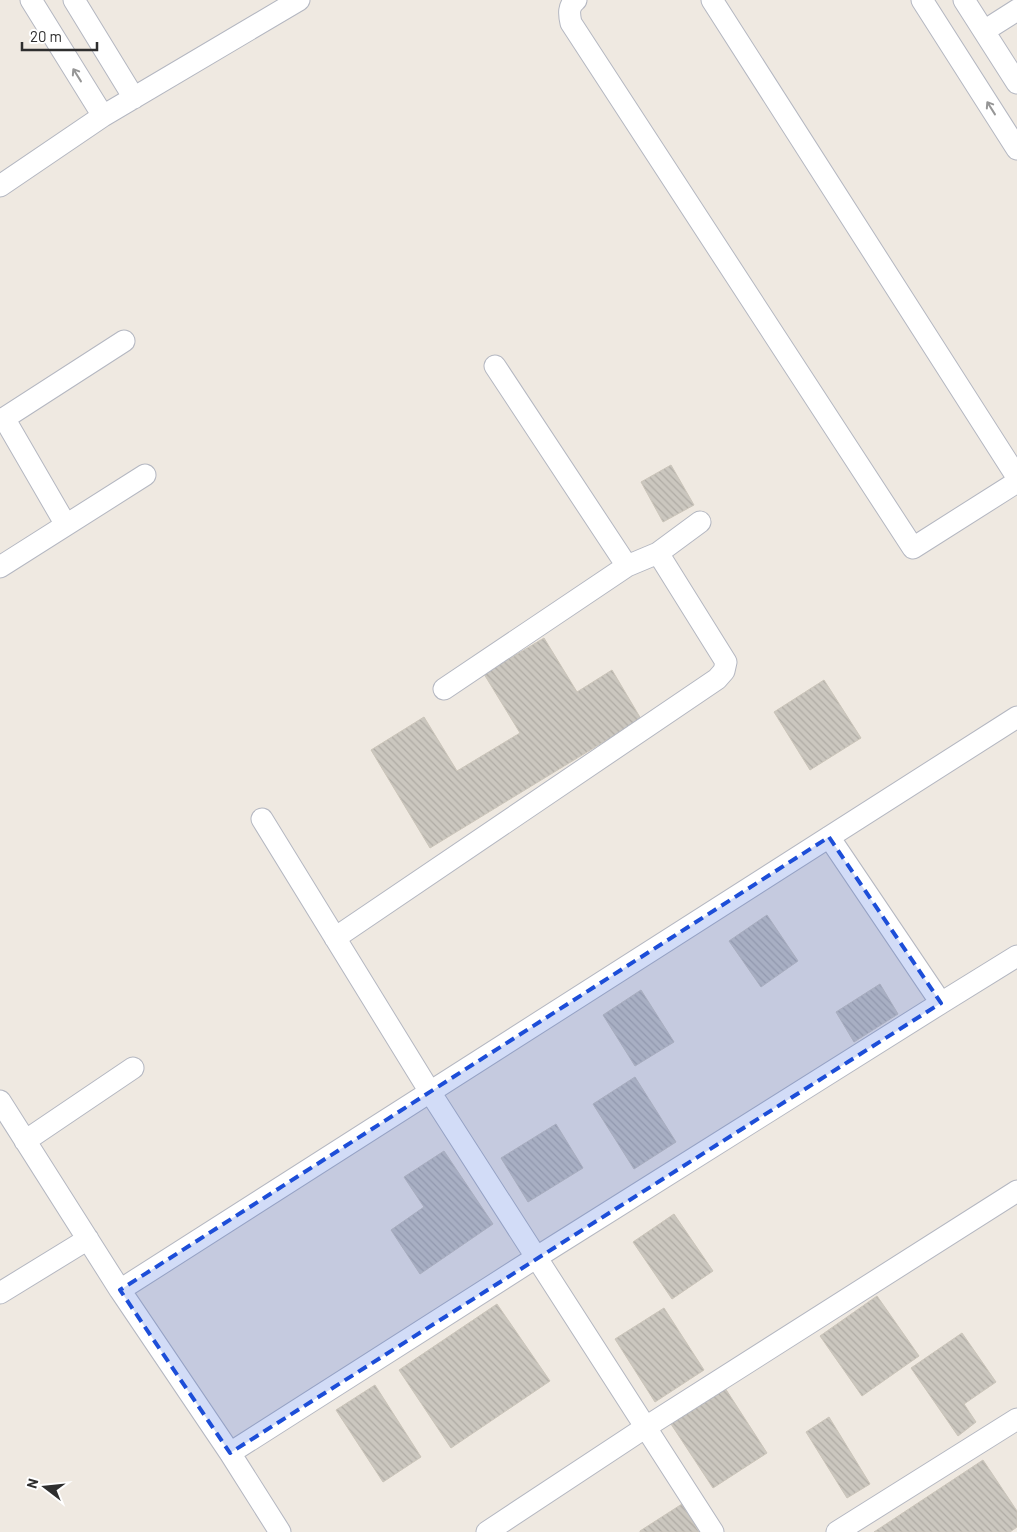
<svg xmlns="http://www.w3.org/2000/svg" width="1017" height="1532" viewBox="0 0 1017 1532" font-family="Barlow,sans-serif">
	<defs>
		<pattern id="building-back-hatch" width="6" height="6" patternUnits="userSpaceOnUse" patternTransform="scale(1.25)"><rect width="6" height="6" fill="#cbc7bf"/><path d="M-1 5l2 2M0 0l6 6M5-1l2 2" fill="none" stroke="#afaba4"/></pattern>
	</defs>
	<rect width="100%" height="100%" fill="#efe9e1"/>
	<path fill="url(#building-back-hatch)" stroke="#cbc5ba" d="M671,465L694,505L663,522L641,482Z
		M544,638L577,692L612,670L641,719L430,848L371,750L424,717L457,771L520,733L484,674Z
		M824,680L861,738L810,770L774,712Z
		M767,915L798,961L761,987L729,941Z
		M880,984L898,1014L854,1042L836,1012Z
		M641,990L674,1042L635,1066L603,1015Z
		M635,1077L676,1142L634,1169L593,1104Z
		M556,1124L583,1168L528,1202L501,1158Z
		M444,1151L493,1224L420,1274L391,1230L424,1207L404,1177Z
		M674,1214L713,1271L672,1299L633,1242Z
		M877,1296L919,1356L862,1396L820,1336Z
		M497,1304L550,1381L451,1448L399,1370Z
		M664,1308L704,1370L655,1402L615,1339Z
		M962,1333L996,1382L964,1404L976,1422L958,1436L911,1368Z
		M375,1385L421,1457L383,1482L336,1410Z
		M725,1388L767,1453L713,1488L671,1424Z
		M829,1417L870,1484L847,1498L806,1432Z
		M983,1460L1017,1511V1527L1010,1532H874Z
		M682,1504L699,1532H640V1531Z"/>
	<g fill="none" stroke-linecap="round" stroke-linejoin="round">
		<defs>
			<path id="minor" d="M31,0L103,116
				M74,0L134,98
				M576,0C568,6 569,14 571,23L913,548L1017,482
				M712,0L1017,477
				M922,0L1017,149
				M964,0L1017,83
				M984,31L1017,10
				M0,186L103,116L299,0
				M495,366L627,566
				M4,418L66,525
				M0,421L124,341
				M0,567L145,475
				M444,689L627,566L658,553L700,522
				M262,819L430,1092L713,1532
				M829,837L941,1003L1017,956
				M335,938L717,679L724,671L726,662L658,553
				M0,1101L120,1290L230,1453L280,1532
				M25,1141L133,1068
				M120,1290L1017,717
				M0,1293L88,1239
				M230,1453L537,1257L941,1003
				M487,1532L646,1427L1017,1191
				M837,1532L1017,1419"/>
		</defs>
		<use href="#minor" stroke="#b4b7c1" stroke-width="23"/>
		<use href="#minor" stroke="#fff" stroke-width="21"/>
	</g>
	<defs><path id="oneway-shaft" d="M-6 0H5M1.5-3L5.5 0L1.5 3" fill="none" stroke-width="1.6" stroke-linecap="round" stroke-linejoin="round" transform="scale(1.25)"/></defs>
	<g stroke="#969696">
		<use href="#oneway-shaft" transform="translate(77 75) rotate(-122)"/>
		<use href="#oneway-shaft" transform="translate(991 108) rotate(-122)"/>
	</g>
	<path fill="#1d4ed8" fill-opacity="0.2" stroke="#1d4ed8" stroke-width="4" stroke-dasharray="10 6" stroke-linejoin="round" d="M829,837L941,1003L230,1453L120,1290Z"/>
	<g transform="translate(45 1487) rotate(286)" stroke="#ffffff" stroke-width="4" paint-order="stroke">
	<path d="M0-4L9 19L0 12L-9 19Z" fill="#2e2e2e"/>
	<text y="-8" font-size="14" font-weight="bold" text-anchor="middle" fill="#2e2e2e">N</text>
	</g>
	<path d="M22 42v8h75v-8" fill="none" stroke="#2e2e2e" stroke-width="2.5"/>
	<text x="30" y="42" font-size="15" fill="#2e2e2e" stroke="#ffffff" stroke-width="4" paint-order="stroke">20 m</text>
</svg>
